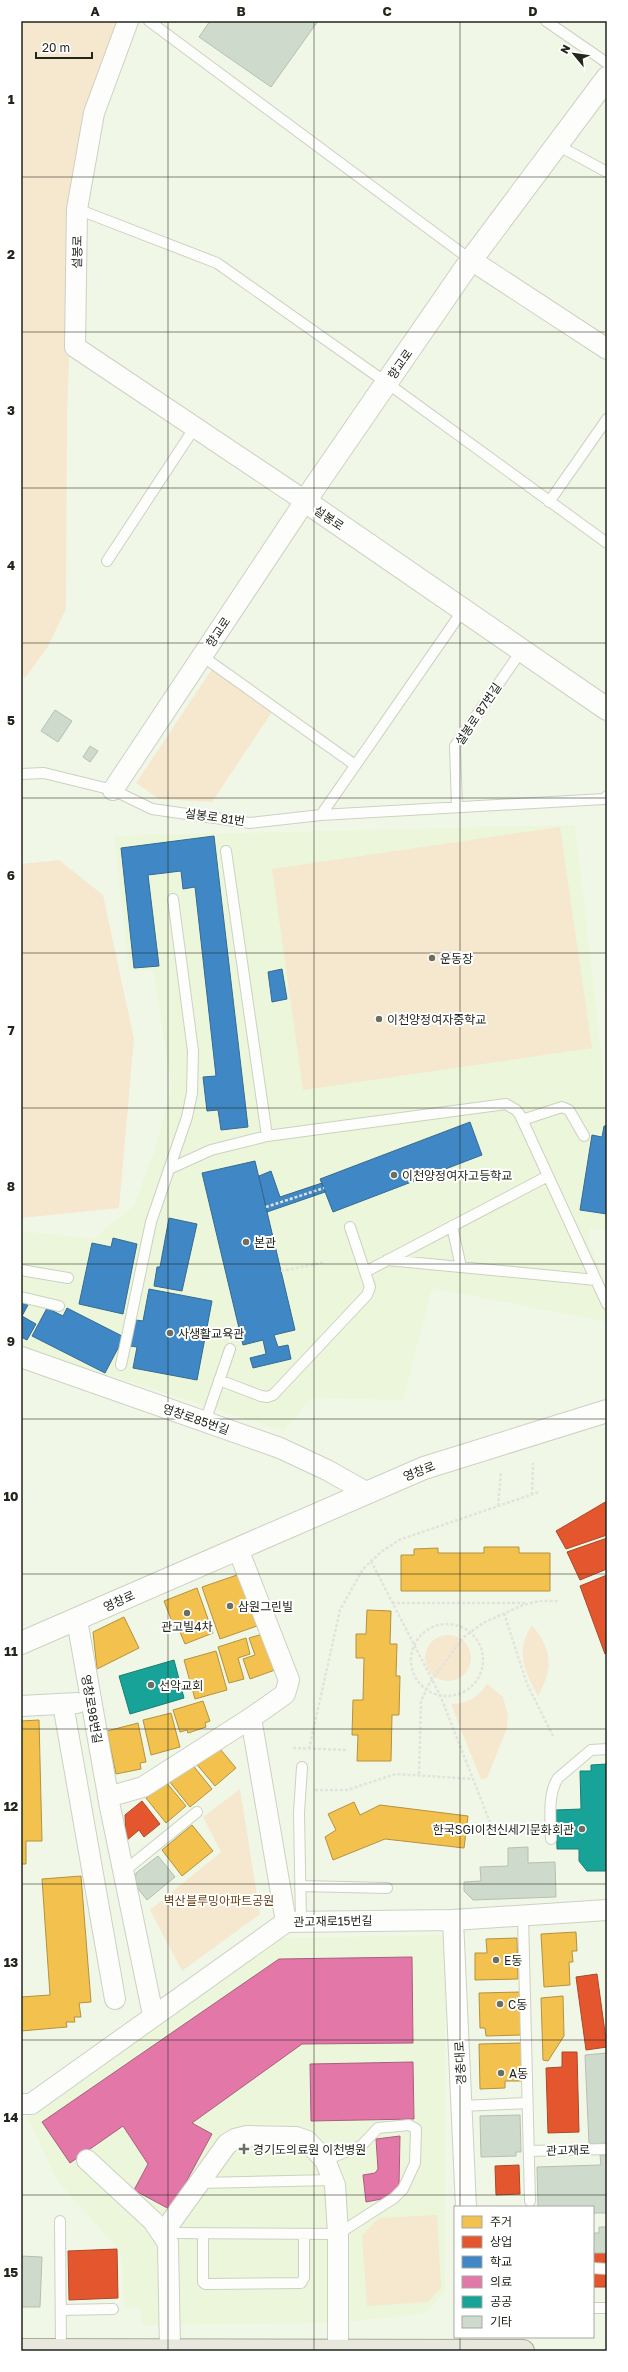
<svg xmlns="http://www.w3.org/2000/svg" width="628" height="2372" viewBox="0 0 628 2372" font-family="'Golos Text','Noto Sans KR',sans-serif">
	<rect width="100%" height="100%" fill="#f1f7e6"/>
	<path fill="#ecf6da" d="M575,825L603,1067L604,1115L607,1116V1230L590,1229L588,1242L607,1285V1322L432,1288L403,1400L311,1398L284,1431L21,1347V1231L93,1239L134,1206L155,1149L172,1087L153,970L129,971L114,836Z
		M445,1935V2291L427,2313L338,2323L141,2325V2309L124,2306L121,2253L57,2180L28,2118L275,1938Z"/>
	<path fill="#f6e7cf" d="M21,21H134L116,43L74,212L67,418L66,609L47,648L25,678L21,675Z
		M212,669L272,712L212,802L159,799L136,783Z
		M560,827L592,1048L303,1090L272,869Z
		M59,860L103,895L134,1039L119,1208L21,1218V864Z
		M532,1625C552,1650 554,1667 538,1696C524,1670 515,1651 532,1625Z
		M425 1658a23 23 0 1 1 46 0a23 23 0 1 1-46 0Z
		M487,1684L503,1697L508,1716L507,1728L487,1778L481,1780L451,1704C467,1704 478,1698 487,1684Z
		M240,1789L260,1914L182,1971L150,1910L221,1852L203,1817Z
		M437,2215L441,2288L428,2302L367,2306L362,2235L379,2218Z"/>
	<path fill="#f2c14e" stroke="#b4923f" d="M484,1547H519V1553H550V1591H401V1555H414V1549L438,1548V1553H484Z
		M240,1574L257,1626L220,1639L202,1587Z
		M197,1588L213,1633L185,1644L177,1625L174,1627L164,1601Z
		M367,1610L391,1611L390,1644H397L396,1676H400L399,1715H392L391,1761H357L358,1735H352L353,1700H363L364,1658H356V1634H366Z
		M124,1617L139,1648L97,1669L93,1632Z
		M263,1634L275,1670L250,1679L243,1659L255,1655L249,1638Z
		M246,1638L250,1654L238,1658L244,1679L229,1683L218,1647Z
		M216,1651L227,1690L195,1699L184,1660Z
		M203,1701L210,1721L205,1723L206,1727L188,1733L187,1730L180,1732L173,1710Z
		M171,1713L180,1747L151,1755L143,1720Z
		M39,1720L42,1841H26V1864H21V1721Z
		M138,1723L146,1762L140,1763L141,1769L116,1774L107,1731Z
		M215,1743L236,1768L215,1786L194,1761Z
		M191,1763L212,1789L190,1807L169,1781Z
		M166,1782L186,1806L166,1823L146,1798Z
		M354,1802L360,1815L380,1805L468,1816L464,1848L385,1839L333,1860L325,1837L336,1830L328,1814Z
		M192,1825L213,1851L182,1876L162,1850Z
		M81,1876L91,2002L79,2003L81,2017H74L75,2022H66L67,2027L21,2031V1997L50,1995L42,1879Z
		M576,1932L577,1951H572L573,1962H569L570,1985L544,1987L541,1934Z
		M517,1938L518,1979L475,1980V1953H487L486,1939Z
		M520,1992L522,2035L486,2036L485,2028H480L479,1993Z
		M563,1996L564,2036L548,2061L543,2060L541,1998Z
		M522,2043L523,2081H505V2088L480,2089L479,2044Z"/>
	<path fill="#e4572e" stroke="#aa4828" d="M607,1501V1535L566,1549L556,1531Z
		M607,1538V1569L580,1580L567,1552Z
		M607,1575V1653L605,1654L580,1586Z
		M142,1801L160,1824L144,1837L139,1830L126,1841L125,1815Z
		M597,1974L607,2047L586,2050L576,1977Z
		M562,2052H577L579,2132L548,2133L546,2068L562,2067Z
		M519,2165L520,2194L496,2195L495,2166Z
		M117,2249L118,2298L69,2300L68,2251Z
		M593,2253H607V2287H593Z"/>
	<path fill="#3f88c5" stroke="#366b92" d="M214,836L248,1127L221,1130L218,1110L207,1111L203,1077L216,1076L195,887L183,889L181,871L148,875L159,966L134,968L121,848Z
		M282,969L287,999L272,1002L268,972Z
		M470,1122L482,1155L333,1212L320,1179Z
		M604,1126H607V1214L580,1210L592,1135L602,1137Z
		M255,1161L295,1330L274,1335L278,1347L288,1345L291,1359L253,1368L250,1358L266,1354L263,1340L243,1345L202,1173Z
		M271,1171L280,1197L322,1183L325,1192L267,1212L259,1176Z
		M169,1218L197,1224L182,1291L154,1286L157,1267H160Z
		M113,1238L137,1244L123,1314L79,1304L92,1243L111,1247Z
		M149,1289L212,1301L197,1380L133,1368L137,1347L130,1346L136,1320L143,1321Z
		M21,1302L28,1305L22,1316L36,1324L27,1340L21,1337Z
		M47,1308L63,1316L67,1308L124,1337L105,1373L32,1336Z"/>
	<path fill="#e377a8" stroke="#a95f7e" d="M412,1957L413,2043L302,2044L192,2123L212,2134L171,2210L134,2190L148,2164L123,2126L70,2163L42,2122L279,1959Z
		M413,2062L414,2119L311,2121L310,2064Z
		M400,2136L399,2186L387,2198L366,2202L363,2175L375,2173L378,2169L376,2139Z"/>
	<path fill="#17a398" stroke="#1a7e72" d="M174,1660L184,1698L130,1714L119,1676Z
		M607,1764V1871H587L579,1861V1849H557L556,1810L581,1809L580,1771H591V1765Z"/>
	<path fill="#cedacc" stroke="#b7bfb4" d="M210,21H318L271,87L199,37Z
		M55,710L72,721L58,742L41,731Z
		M90,746L98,751L90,762L83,757Z
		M528,1847V1863L555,1862L556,1897L473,1900L464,1891V1882L481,1881L480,1867L508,1866V1848Z
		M158,1856L175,1877L147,1900L135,1885L136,1873Z
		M607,2053V2143L589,2144L585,2055Z
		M520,2115L521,2152H516V2156L481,2157L480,2116Z
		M600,2155H607V2213H593V2207H538L537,2167L601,2165Z
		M599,2227H607V2253H593V2233H599Z
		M21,2256L42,2257L40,2307H21Z"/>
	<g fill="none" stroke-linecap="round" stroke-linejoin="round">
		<defs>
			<path id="lane" d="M149,21L471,260
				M546,21L607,63
				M557,145L607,172
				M77,209L217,263L387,383L607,543
				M549,502L607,419
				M107,561L195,427
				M202,656L355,765
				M21,774L44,773L113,790L152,809L250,823L321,815L604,799L607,796
				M457,807L455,746L522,650
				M321,815L463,610
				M226,851L267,1136
				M522,1120L562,1107L569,1110L584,1136
				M169,1169L211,1150L267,1136L506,1104L516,1110L520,1115L607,1304
				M452,1226L461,1267
				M387,1260L596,1280
				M21,1270L68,1278
				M365,1272L548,1176
				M21,1297L59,1306
				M121,1365L151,1222L187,1117L192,1093L193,1051L173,899
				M219,1380L261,1396L267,1397L273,1395L367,1295L370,1287L350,1227
				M205,1422L230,1349
				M551,1839C551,1819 547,1795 558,1778L591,1750L607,1749
				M123,1872L197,1812
				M300,1886L387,1888
				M523,1916L530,2201
				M301,1922L299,1813L302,1767
				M462,2106L527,2103
				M529,2151L607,2149
				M199,2183L333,2180
				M60,2221L61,2350
				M163,2233L338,2234L394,2198L403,2189L415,2163L416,2129L409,2125L378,2128L361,2146L325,2160
				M203,2233V2282L205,2284L301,2283L304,2278V2234
				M593,2268L607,2269
				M593,2308H607
				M61,2310L113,2309"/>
			<path id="street" d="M471,260L607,349
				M113,790L305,501L75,347L77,209L94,113L128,21
				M21,1357L280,1448L327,1470L366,1492
				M77,1620L110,1807L153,2015
				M63,1704L115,1999
				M21,1706L77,1703
				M251,1718L286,1922
				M108,1797L143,1787L251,1718L285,1694L289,1680L238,1549
				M453,1920L466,2207
				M21,2104H31L286,1922L453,1920L607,1910
				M87,2160L153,2221L168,2243L170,2350
				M163,2233L227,2144L235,2139L247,2136L296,2137L307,2141L325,2160L335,2185L338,2234V2350"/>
			<path id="secondary" d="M607,78L471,260L305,501L607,709
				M21,1643L424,1468L607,1411"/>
			<path id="primary" d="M21,2350L523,2351"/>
		</defs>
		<use href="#lane" stroke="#ccd1c3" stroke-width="12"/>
		<use href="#street" stroke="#ccd1c3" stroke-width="22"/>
		<use href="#secondary" stroke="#ccd1c3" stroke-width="24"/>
		<use href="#primary" stroke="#aaaa97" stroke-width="24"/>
		<path stroke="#e2e3de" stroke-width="2.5" stroke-dasharray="3 2" stroke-linecap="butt" d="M266,1207L324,1188
			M281,1271L325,1262
			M532,1495L533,1463
			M498,1506L501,1472
			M371,1561L440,1695L493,1830
			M392,1603H525
			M504,1613L527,1684L553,1736
			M411 1660a36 36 0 1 1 72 0a36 36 0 1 1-72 0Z
			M293,1748L348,1750
			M309,1749L340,1610L363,1569L381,1552L399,1540L539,1492
			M419,1774L421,1701L430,1682L464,1637L483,1623L523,1605L539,1601H559
			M315,1790H347L396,1774L474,1779"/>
		<use href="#lane" stroke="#fdfefb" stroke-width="10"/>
		<use href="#street" stroke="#fdfefb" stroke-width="20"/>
		<use href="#secondary" stroke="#fdfefb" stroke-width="22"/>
		<use href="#primary" stroke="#e8e8df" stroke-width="22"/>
	</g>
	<path fill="none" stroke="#22261b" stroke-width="1" stroke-opacity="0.55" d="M168,21V2351M314,21V2351M460,21V2207M21,177H607M21,332H607M21,488H607M21,643H607M21,798H607M21,953H607M21,1108H607M21,1264H607M21,1419H607M21,1574H607M21,1729H607M21,1884H607M21,2040H607M21,2195H607M460,2337V2351"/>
	<g fill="#6a6f62" stroke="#fff" stroke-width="1.5">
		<circle cx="432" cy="958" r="4"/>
		<circle cx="379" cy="1019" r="4"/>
		<circle cx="394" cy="1175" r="4"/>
		<circle cx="246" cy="1242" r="4"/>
		<circle cx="170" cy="1333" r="4"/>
		<circle cx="230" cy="1606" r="4"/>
		<circle cx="187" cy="1613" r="4"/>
		<circle cx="151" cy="1685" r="4"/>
		<circle cx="582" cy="1829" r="4"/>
		<circle cx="496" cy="1960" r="4"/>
		<circle cx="500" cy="2004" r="4"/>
		<circle cx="501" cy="2073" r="4"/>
		<path d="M242 2143h4v4h4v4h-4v4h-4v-4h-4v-4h4z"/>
	</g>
	<g text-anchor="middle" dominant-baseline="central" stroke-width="4" stroke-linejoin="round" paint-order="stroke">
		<g font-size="12" fill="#22261b" stroke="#fff">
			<text transform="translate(77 252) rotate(-89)">설봉로</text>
			<text transform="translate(400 364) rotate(-55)">향교로</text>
			<text transform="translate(329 518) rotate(34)">설봉로</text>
			<text transform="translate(218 632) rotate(-56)">향교로</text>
			<text transform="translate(478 714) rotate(-56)">설봉로 87번길</text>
			<text transform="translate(215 817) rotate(8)">설봉로 81번</text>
			<text transform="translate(196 1419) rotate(19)">영창로85번길</text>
			<text transform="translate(419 1471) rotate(-21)">영창로</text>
			<text transform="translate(119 1601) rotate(-24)">영창로</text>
			<text transform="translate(92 1709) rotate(80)">영창로98번길</text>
			<text transform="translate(333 1921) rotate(-1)">관고재로15번길</text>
			<text transform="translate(460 2063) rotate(-93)">경충대로</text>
			<text transform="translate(568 2150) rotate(-1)">관고재로</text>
		</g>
		<g font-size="12" fill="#22261b" stroke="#fff" text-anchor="start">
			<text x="440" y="958">운동장</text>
			<text x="387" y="1019">이천양정여자중학교</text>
			<text x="402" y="1175">이천양정여자고등학교</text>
			<text x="254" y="1242">본관</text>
			<text x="178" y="1333">사생활교육관</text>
			<text x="238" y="1606">삼원그린빌</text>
			<text x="187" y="1626" text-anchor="middle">관고빌4차</text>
			<text x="159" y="1685">선악교회</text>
			<text x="574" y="1829" text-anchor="end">한국SGI이천신세기문화회관</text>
			<text x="504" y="1960">E동</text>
			<text x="508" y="2004">C동</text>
			<text x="509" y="2073">A동</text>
			<text x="253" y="2149">경기도의료원 이천병원</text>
		</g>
		<g font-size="12" fill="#6a4317" stroke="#fff">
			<text x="219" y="1900">벽산블루밍아파트공원</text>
		</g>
	</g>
	<rect width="628" height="2372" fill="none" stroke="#ffffff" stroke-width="44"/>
	<rect x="454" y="2206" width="140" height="132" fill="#ffffff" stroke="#a7a8a4"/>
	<rect x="462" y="2216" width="20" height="12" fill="#f2c14e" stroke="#a7a8a4"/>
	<text x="490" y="2226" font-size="12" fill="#22261b">주거</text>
	<rect x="462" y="2236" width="20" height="12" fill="#e4572e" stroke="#a7a8a4"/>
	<text x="490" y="2246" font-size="12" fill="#22261b">상업</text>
	<rect x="462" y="2256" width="20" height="12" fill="#3f88c5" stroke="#a7a8a4"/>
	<text x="490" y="2266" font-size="12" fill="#22261b">학교</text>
	<rect x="462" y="2276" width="20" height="12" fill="#e377a8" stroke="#a7a8a4"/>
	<text x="490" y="2286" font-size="12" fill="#22261b">의료</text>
	<rect x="462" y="2296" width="20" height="12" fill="#17a398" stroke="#a7a8a4"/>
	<text x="490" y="2306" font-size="12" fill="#22261b">공공</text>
	<rect x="462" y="2316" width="20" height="12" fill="#cedacc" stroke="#a7a8a4"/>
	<text x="490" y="2326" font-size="12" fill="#22261b">기타</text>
	<g transform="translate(574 54) rotate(299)" stroke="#ffffff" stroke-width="3" paint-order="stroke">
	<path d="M0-3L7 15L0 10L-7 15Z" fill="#22261b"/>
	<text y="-6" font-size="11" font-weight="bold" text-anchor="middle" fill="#22261b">N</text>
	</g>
	<path d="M36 52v6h56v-6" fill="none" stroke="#22261b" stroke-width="2"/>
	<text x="42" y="52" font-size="12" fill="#22261b" stroke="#ffffff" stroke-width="3" paint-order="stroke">20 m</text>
	<rect x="22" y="22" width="584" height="2328" fill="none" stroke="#22261b" stroke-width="1.5"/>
	<g font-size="13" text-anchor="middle" font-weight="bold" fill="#22261b">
		<text x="95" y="16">A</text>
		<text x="241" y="16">B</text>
		<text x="387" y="16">C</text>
		<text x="533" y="16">D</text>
		<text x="11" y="104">1</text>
		<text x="11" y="259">2</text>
		<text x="11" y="415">3</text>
		<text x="11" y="570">4</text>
		<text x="11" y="725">5</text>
		<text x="11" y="880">6</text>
		<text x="11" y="1035">7</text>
		<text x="11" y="1191">8</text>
		<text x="11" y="1346">9</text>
		<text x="11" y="1501">10</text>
		<text x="11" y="1656">11</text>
		<text x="11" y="1811">12</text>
		<text x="11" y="1967">13</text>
		<text x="11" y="2122">14</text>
		<text x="11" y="2277">15</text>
	</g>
</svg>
